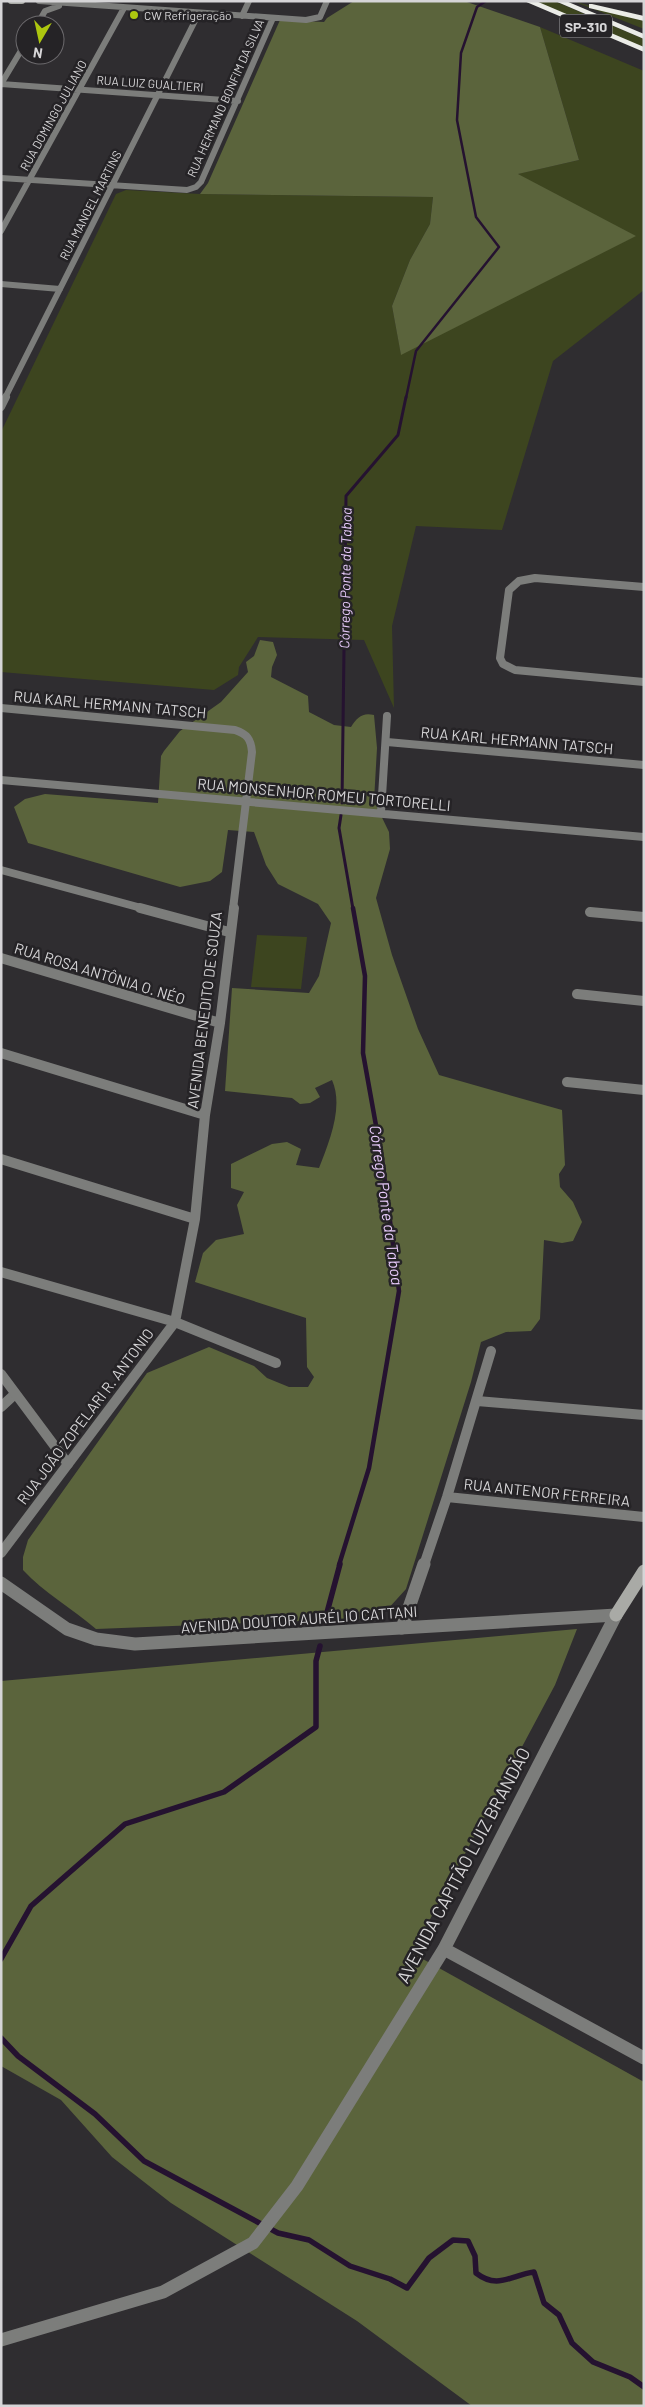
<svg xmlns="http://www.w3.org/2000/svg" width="645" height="2407" viewBox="0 0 645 2407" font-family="Barlow,sans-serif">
	<rect width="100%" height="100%" fill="#2f2d30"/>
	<path fill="#3d451f" d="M534,1H554L644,39V48Z
		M573,1L644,21V29Z
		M540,27L644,71V290L553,361L502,530L416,526L392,626L394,708L364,640L258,637L239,667L238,675L214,690L1,672V432L116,194L126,190L200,194L433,197L430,224L410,260L392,306L401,354L635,236L517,174L579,160Z
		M257,935L307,937L301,989L251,987Z"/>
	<path fill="#5b643c" d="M354,1H464L540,27L579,160L518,174L636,236L401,355L392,306L410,260L430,224L433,197L200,194L208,183L280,20L324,22L327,18Z
		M260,640L273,642L277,655L272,667L271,677L308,696L309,712L334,725L351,727C357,717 363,712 374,715L377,748L374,801L389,832L390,849L376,898L392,955L418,1029L439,1075L562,1110L565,1165L559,1174L560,1187L573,1202L582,1222L573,1241L562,1243L544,1240L540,1319L531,1331L506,1332L481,1342L471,1382L406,1589L387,1610L375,1618L96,1629C72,1608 44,1593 23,1570V1557L28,1540L147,1373L209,1347L254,1366L267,1378L289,1387H308L314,1377L307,1367L306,1318L195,1282L203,1253L216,1240L244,1234L237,1205L244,1192L231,1188V1164L272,1144L287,1142L301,1149L296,1165L319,1168C329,1142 344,1107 332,1080L315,1088L320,1097L310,1103L300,1104L292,1098L225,1091L232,988L309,993L319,976L331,923L318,904L278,884L266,865L254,832L228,830L222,872L210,881L180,887L28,843L14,807L25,799L45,794L158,803L161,756L164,751L180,731L221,702L248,672L246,662L254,656Z
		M577,1629L555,1685L412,1953L644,2082V2406H472L357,2321L171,2203L112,2157L61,2100L1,2066V1681Z"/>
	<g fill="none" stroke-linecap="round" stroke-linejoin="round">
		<path stroke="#251230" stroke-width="2.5" d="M406,398L416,351L499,247L476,217L457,120L461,53L477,7L486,1"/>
		<path stroke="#251230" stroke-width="3" d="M342,803L346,496L398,435L406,397
			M341,815L339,828L353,909"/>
		<path stroke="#251230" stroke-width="4.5" d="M339,1565L369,1468L399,1291L382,1159L363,1053L365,976L353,908"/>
		<path stroke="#251230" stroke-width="5.5" d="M325,1620L340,1564
			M1,1959L31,1906L125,1824L224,1792L316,1727V1661L320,1646
			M1,2038L18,2056L95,2114L144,2161L278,2233L309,2240L350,2266L390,2279L407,2288L429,2258L453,2240L468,2241L475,2256L476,2273C498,2290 511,2275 534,2272L544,2303L559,2315L572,2343L593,2362L630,2377L644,2387"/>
		<path stroke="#7c7d7b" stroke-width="6" d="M39,1L306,20L320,17L327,1
			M242,16L249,1
			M37,25L45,11L59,6
			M1,84L238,101
			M1,84L25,44
			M1,178L187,190L196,187L201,182L273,18
			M1,231L124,8
			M1,284L60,289
			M5,398L199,13"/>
		<path stroke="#7c7d7b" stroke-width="8" d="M1,407L6,397
			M644,587L535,578L519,581L509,590L500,658L503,664L515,670L644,682
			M1,708L235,730C247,734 251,739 252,752L233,909
			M387,742L644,765
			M1,780L644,837
			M381,812L387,716
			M1,870L145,909"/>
		<path stroke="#7c7d7b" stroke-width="10" d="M140,908L229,932
			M590,912L644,917
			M1,958L220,1023
			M577,994L644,1001
			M1,1053L205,1115
			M567,1082L644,1090
			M1,1159L195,1219
			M1,1272L175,1322L276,1363
			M477,1401L644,1415
			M1,1407L15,1394
			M68,1464L175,1322L195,1219L205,1115L220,1023L234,908
			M447,1497L644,1517
			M424,1565L447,1497L491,1351"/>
		<path stroke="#7c7d7b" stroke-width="13" d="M402,1628L424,1564
			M444,1949L644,2058
			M1,2340L163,2292L253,2243L297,2186L444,1949L616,1615"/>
		<path stroke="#7c7d7b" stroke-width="10" d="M1,1374L68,1464L1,1553"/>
		<path stroke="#7c7d7b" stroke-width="13" d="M1,1583L67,1629L96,1639L135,1644L616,1615"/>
		<path stroke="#a9aaa6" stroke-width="6" d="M11,1H22"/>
		<path stroke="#a9aaa6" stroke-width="13" d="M616,1615L644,1571"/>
		<path fill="#ebece7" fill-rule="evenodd" d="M524,1H536L644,47V52Z
			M555,1H566L644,34V39Z
			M592,4L644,16V21L589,8V4Z"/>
	</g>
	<circle fill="#adc60f" stroke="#252326" stroke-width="2" cx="134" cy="15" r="5"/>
	<g text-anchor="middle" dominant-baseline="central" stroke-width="5" stroke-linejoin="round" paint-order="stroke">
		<g font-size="12" fill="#d6d5d7" stroke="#252326" text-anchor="start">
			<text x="144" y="15">CW Refrigeração</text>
		</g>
		<g font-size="12" fill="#d6d5d7" stroke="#252326">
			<text transform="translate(150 83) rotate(4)">RUA LUIZ GUALTIERI</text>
			<text transform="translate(225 98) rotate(-66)">RUA HERMANO BONFIM DA SILVA</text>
			<text transform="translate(53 115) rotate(-61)">RUA DOMINGO JULIANO</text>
			<text transform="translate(90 205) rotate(-63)">RUA MANOEL MARTINS</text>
		</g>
		<rect fill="#252326" stroke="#a1a0a2" stroke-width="1" x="560" y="14.5" width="52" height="23" rx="4"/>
		<g font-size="14" font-weight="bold" fill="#d6d5d7">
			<text x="586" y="26">SP-310</text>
		</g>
		<g font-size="14" font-style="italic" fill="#e6c9f9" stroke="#252326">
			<text transform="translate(345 578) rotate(-89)">Córrego Ponte da Taboa</text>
		</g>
		<g font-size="15" fill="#d6d5d7" stroke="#252326">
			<text transform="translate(110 704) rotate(5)">RUA KARL HERMANN TATSCH</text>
			<text transform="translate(517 740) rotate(5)">RUA KARL HERMANN TATSCH</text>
			<text transform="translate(324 794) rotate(5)">RUA MONSENHOR ROMEU TORTORELLI</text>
			<text transform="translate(100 973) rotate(17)">RUA ROSA ANTÔNIA O. NÉO</text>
			<text transform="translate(204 1010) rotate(-83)">AVENIDA BENEDITO DE SOUZA</text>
			<text transform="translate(85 1416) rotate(-53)">RUA JOÃO ZOPELARI R. ANTONIO</text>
			<text transform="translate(547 1492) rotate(6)">RUA ANTENOR FERREIRA</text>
			<text transform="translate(299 1619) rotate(-4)">AVENIDA DOUTOR AURÉLIO CATTANI</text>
		</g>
		<g font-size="16" font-style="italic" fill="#e6c9f9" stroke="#252326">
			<text transform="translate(387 1205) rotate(82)">Córrego Ponte da Taboa</text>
		</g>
		<g font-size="18" fill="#d6d5d7" stroke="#252326">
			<text transform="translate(463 1865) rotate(-62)">AVENIDA CAPITÃO LUIZ BRANDÃO</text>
		</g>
	</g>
	<rect width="645" height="2407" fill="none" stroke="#d6d5d7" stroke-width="5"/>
	<g transform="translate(40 40) rotate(189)"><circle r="24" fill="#252326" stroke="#6c6a6d"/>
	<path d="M0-4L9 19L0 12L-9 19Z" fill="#adc60f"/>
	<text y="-8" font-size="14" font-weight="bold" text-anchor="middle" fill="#d6d5d7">N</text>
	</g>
</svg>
